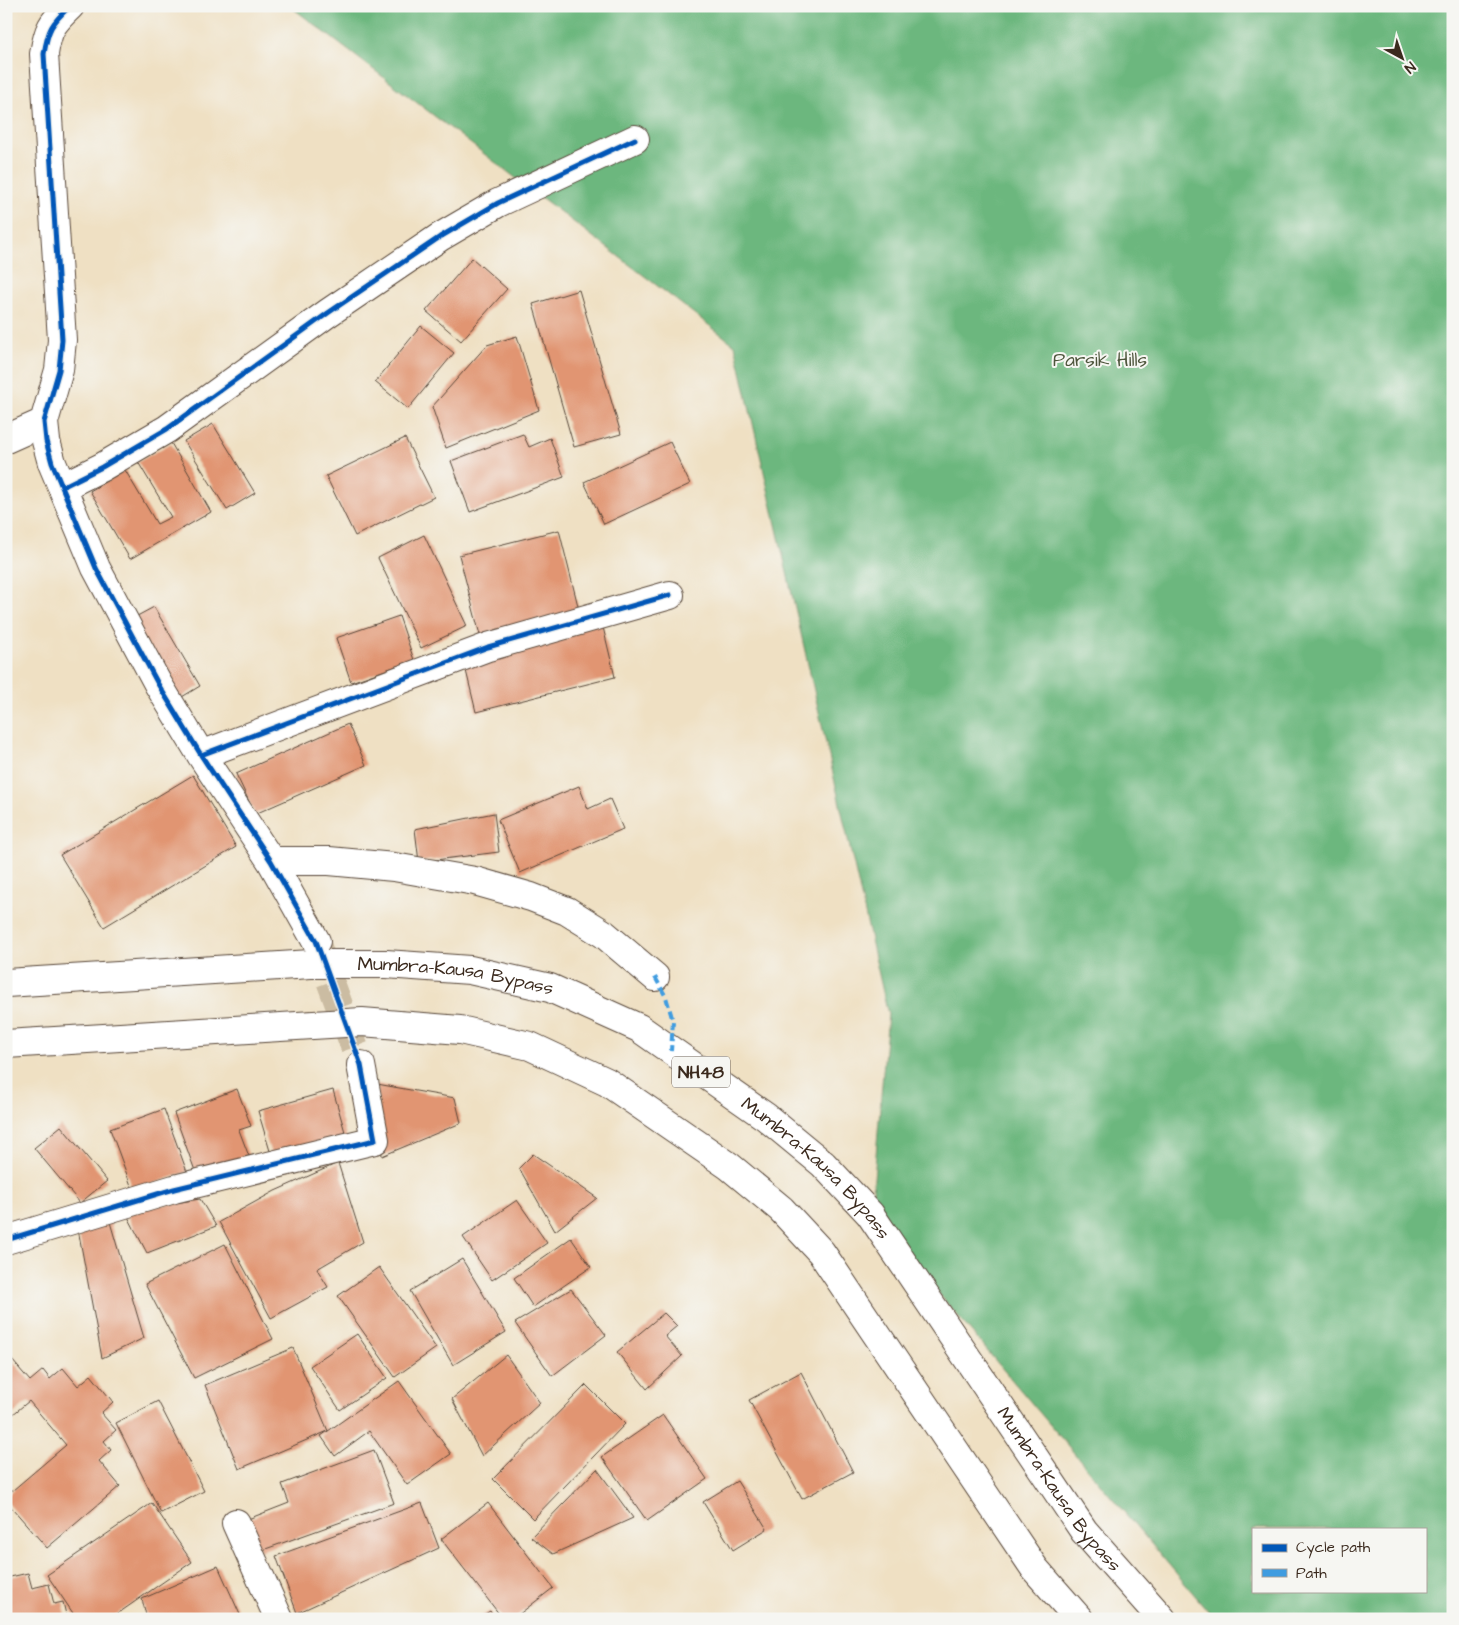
<svg xmlns="http://www.w3.org/2000/svg" width="1459" height="1625" viewBox="0 0 1459 1625" font-family="'Architects Daughter',sans-serif">
	<rect width="100%" height="100%" fill="#f6f6f2"/>
	<filter id="ink" filterUnits="userSpaceOnUse"><feTurbulence type="fractalNoise" baseFrequency=".02" numOctaves="2"/><feDisplacementMap in="SourceGraphic" scale="10" xChannelSelector="R" yChannelSelector="G"/><feConvolveMatrix kernelMatrix="1 2 1 2 8 2 1 2 1" color-interpolation-filters="sRGB"/></filter>
	<filter id="wash" filterUnits="userSpaceOnUse"><feTurbulence type="fractalNoise" baseFrequency=".0096" numOctaves="4" result="noise"/><feDisplacementMap in="SourceGraphic" scale="20" xChannelSelector="R" yChannelSelector="G"/><feGaussianBlur stdDeviation="1.12" result="paint"/><feColorMatrix in="noise" values="0 0 0 0 0 0 0 0 0 0 0 0 0 0 0 0 0 1.4 0 .05"/><feComposite in="paint" operator="in"/></filter>
	<g filter="url(#wash)">
		<rect width="100%" height="100%" fill="#efe0c3"/>
		<path fill="#6cb77e" stroke="#54704e" fill-rule="evenodd" d="M290,6H1453V1619H1215L871,1214L888,1014L735,345ZM1253,1529H1425V1591H1253Z"/>
		<g id="blocks">
			<path fill="#e19572" d="M472,258L507,289L461,341L426,311Z
				M579,290L621,434L574,447L533,304Z
				M421,326L454,353L408,409L375,382Z
				M517,336L539,410L446,448L432,407L487,345Z
				M213,424L255,493L227,510L184,441Z
				M523,434L529,447L550,438L564,477L470,512L451,461Z
				M405,438L434,497L355,536L326,476Z
				M670,442L690,484L604,524L584,482Z
				M171,443L211,512L130,559L90,491L125,470L157,524L171,517L138,462Z
				M559,530L579,610L480,635L459,555Z
				M424,535L467,626L421,648L378,558Z
				M154,607L200,686L172,703L126,622Z
				M399,616L414,660L351,682L336,638Z
				M602,623L615,677L476,712L463,658Z
				M348,724L366,765L255,814L236,774Z
				M193,775L236,847L104,927L60,855Z
				M579,786L588,809L610,799L623,829L520,873L498,820Z
				M494,813L499,852L419,862L415,829Z
				M377,1084L455,1098L461,1123L382,1156Z
				M237,1089L251,1126L239,1130L250,1159L198,1179L174,1113Z
				M333,1090L347,1139L273,1161L258,1111Z
				M164,1109L187,1172L133,1191L110,1129Z
				M61,1126L107,1181L80,1203L34,1148Z
				M533,1154L597,1198L555,1231L519,1168Z
				M338,1163L363,1242L317,1269L328,1287L271,1318L219,1222L275,1191Z
				M200,1199L216,1226L147,1253L125,1211Z
				M517,1200L547,1243L492,1280L463,1237Z
				M110,1222L144,1338L102,1358L78,1229Z
				M571,1238L591,1267L533,1307L514,1278Z
				M225,1244L273,1339L194,1378L145,1284Z
				M462,1259L506,1332L453,1365L410,1291Z
				M379,1267L436,1348L395,1377L338,1296Z
				M571,1289L606,1335L552,1376L515,1323Z
				M664,1313L677,1326L665,1336L682,1356L647,1389L617,1352Z
				M357,1334L387,1378L340,1410L310,1366Z
				M293,1348L328,1431L239,1469L205,1385Z
				M6,1353L30,1381L43,1370L50,1379L63,1368L78,1386L91,1375L113,1402L101,1413L116,1430L104,1441L111,1450L99,1461L120,1486L47,1548L6,1501V1496L66,1445L29,1401L6,1420Z
				M506,1355L540,1403L482,1456L452,1399Z
				M801,1372L853,1472L802,1499L749,1400Z
				M399,1381L451,1454L407,1485L369,1431L335,1456L321,1436Z
				M586,1385L625,1424L533,1519L493,1479Z
				M158,1401L204,1491L161,1513L116,1423Z
				M663,1415L707,1479L647,1521L602,1457Z
				M374,1450L394,1503L260,1551L248,1519L289,1503L282,1484Z
				M597,1469L633,1518L553,1554L531,1537Z
				M737,1481L767,1529L733,1550L703,1502Z
				M152,1503L192,1562L110,1619H77L47,1575Z
				M422,1503L439,1548L297,1613L276,1556Z
				M488,1503L553,1588L513,1619H503L441,1539Z
				M218,1566L242,1619H147L142,1599Z
				M28,1573L32,1588L49,1584L54,1604L63,1602L67,1619H6V1578Z
				M490,1611L495,1619H477Z"/>
		</g>
	</g>
	<g filter="url(#ink)">
		<use href="#blocks" fill-opacity="0" stroke="#564537" stroke-width="1"/>
		<g fill="none" stroke-linecap="round" stroke-linejoin="round">
			<path stroke="#cbbca2" stroke-width="28" stroke-dasharray="28 14" stroke-linecap="butt" d="M316,942L361,1065"/>
			<defs>
				<path id="minor" d="M70,6C51,24 48,29 44,54L62,340L59,370L44,422L46,441L52,463L96,568L158,684L201,755L271,861L316,941
					M6,439L44,422
					M62,487L102,467L167,429L328,313L440,237L498,203L635,139
					M201,755L488,647L670,595
					M271,861H329L394,867L475,881L531,897L567,911L604,934L655,977
					M6,1240L174,1189L375,1140L361,1065
					M236,1523L279,1619"/>
				<g id="highway">
					<path id="s1" d="M6,983L311,964H386L470,970L550,988L639,1028L766,1117L823,1164L870,1214L1084,1531L1162,1619"/>
					<path d="M6,1044L362,1022L460,1030L530,1046L607,1082L729,1166L781,1209L821,1252L1035,1569L1079,1619"/>
				</g>
			</defs>
			<use href="#minor" stroke="#564537" stroke-width="30"/>
			<use href="#highway" stroke="#564537" stroke-width="30"/>
			<use href="#minor" stroke="#fff" stroke-width="28"/>
			<use href="#highway" stroke="#fff" stroke-width="28"/>
			<path stroke="#3f9ce0" stroke-width="4" stroke-dasharray="8 4" stroke-linecap="butt" d="M655,977L666,997L673,1021L671,1051"/>
			<defs>
				<path id="cycleway" d="M62,487L102,467L167,429L328,313L440,237L498,203L635,139
					M201,755L488,647L670,595
					M6,1240L174,1189L375,1140L361,1065L316,941L271,861L201,755L158,684L96,568L52,463L46,441L44,422L59,370L62,340L44,54C48,29 51,24 70,6"/>
			</defs>
			<use href="#cycleway" stroke="#f6f6f2" stroke-width="8"/>
			<use href="#cycleway" stroke="#0057b8" stroke-width="5"/>
		</g>
	</g>
	<g text-anchor="middle" dominant-baseline="central" stroke-width="4" stroke-linejoin="round" paint-order="stroke">
		<rect fill="#f6f6f2" stroke="#73675e" stroke-width="1" x="672" y="1056.5" width="58" height="31" rx="4"/>
		<g font-size="18" font-weight="bold" fill="#3b2a1e">
			<text x="701" y="1072">NH48</text>
		</g>
		<g font-size="19" fill="#4e553c" stroke="#f6f6f2">
			<text x="1100" y="360">Parsik Hills</text>
		</g>
		<g font-size="19" fill="#3b2a1e" stroke="#f6f6f2">
			<text stroke="none"><textPath href="#s1" startOffset="451">Mumbra-Kausa Bypass</textPath></text>
			<text stroke="none"><textPath href="#s1" startOffset="871">Mumbra-Kausa Bypass</textPath></text>
			<text stroke="none"><textPath href="#s1" startOffset="1276">Mumbra-Kausa Bypass</textPath></text>
		</g>
	</g>
	<rect width="1459" height="1625" fill="none" stroke="#f6f6f2" stroke-width="25"/>
	<rect x="1252" y="1528" width="175" height="65" fill="#f6f6f2" stroke="#aba49d"/>
	<rect x="1262" y="1544" width="25" height="8" fill="#0057b8" stroke="#aba49d"/>
	<text x="1296" y="1552" font-size="15" fill="#3b2a1e">Cycle path</text>
	<rect x="1262" y="1569" width="25" height="8" fill="#3f9ce0" stroke="#aba49d"/>
	<text x="1296" y="1578" font-size="15" fill="#3b2a1e">Path</text>
	<g transform="translate(1402 58) rotate(140)" stroke="#f6f6f2" stroke-width="4" paint-order="stroke">
	<path d="M0-4L9 19L0 12L-9 19Z" fill="#3b2a1e"/>
	<text y="-8" font-size="14" font-weight="bold" text-anchor="middle" fill="#3b2a1e">N</text>
	</g>
</svg>
